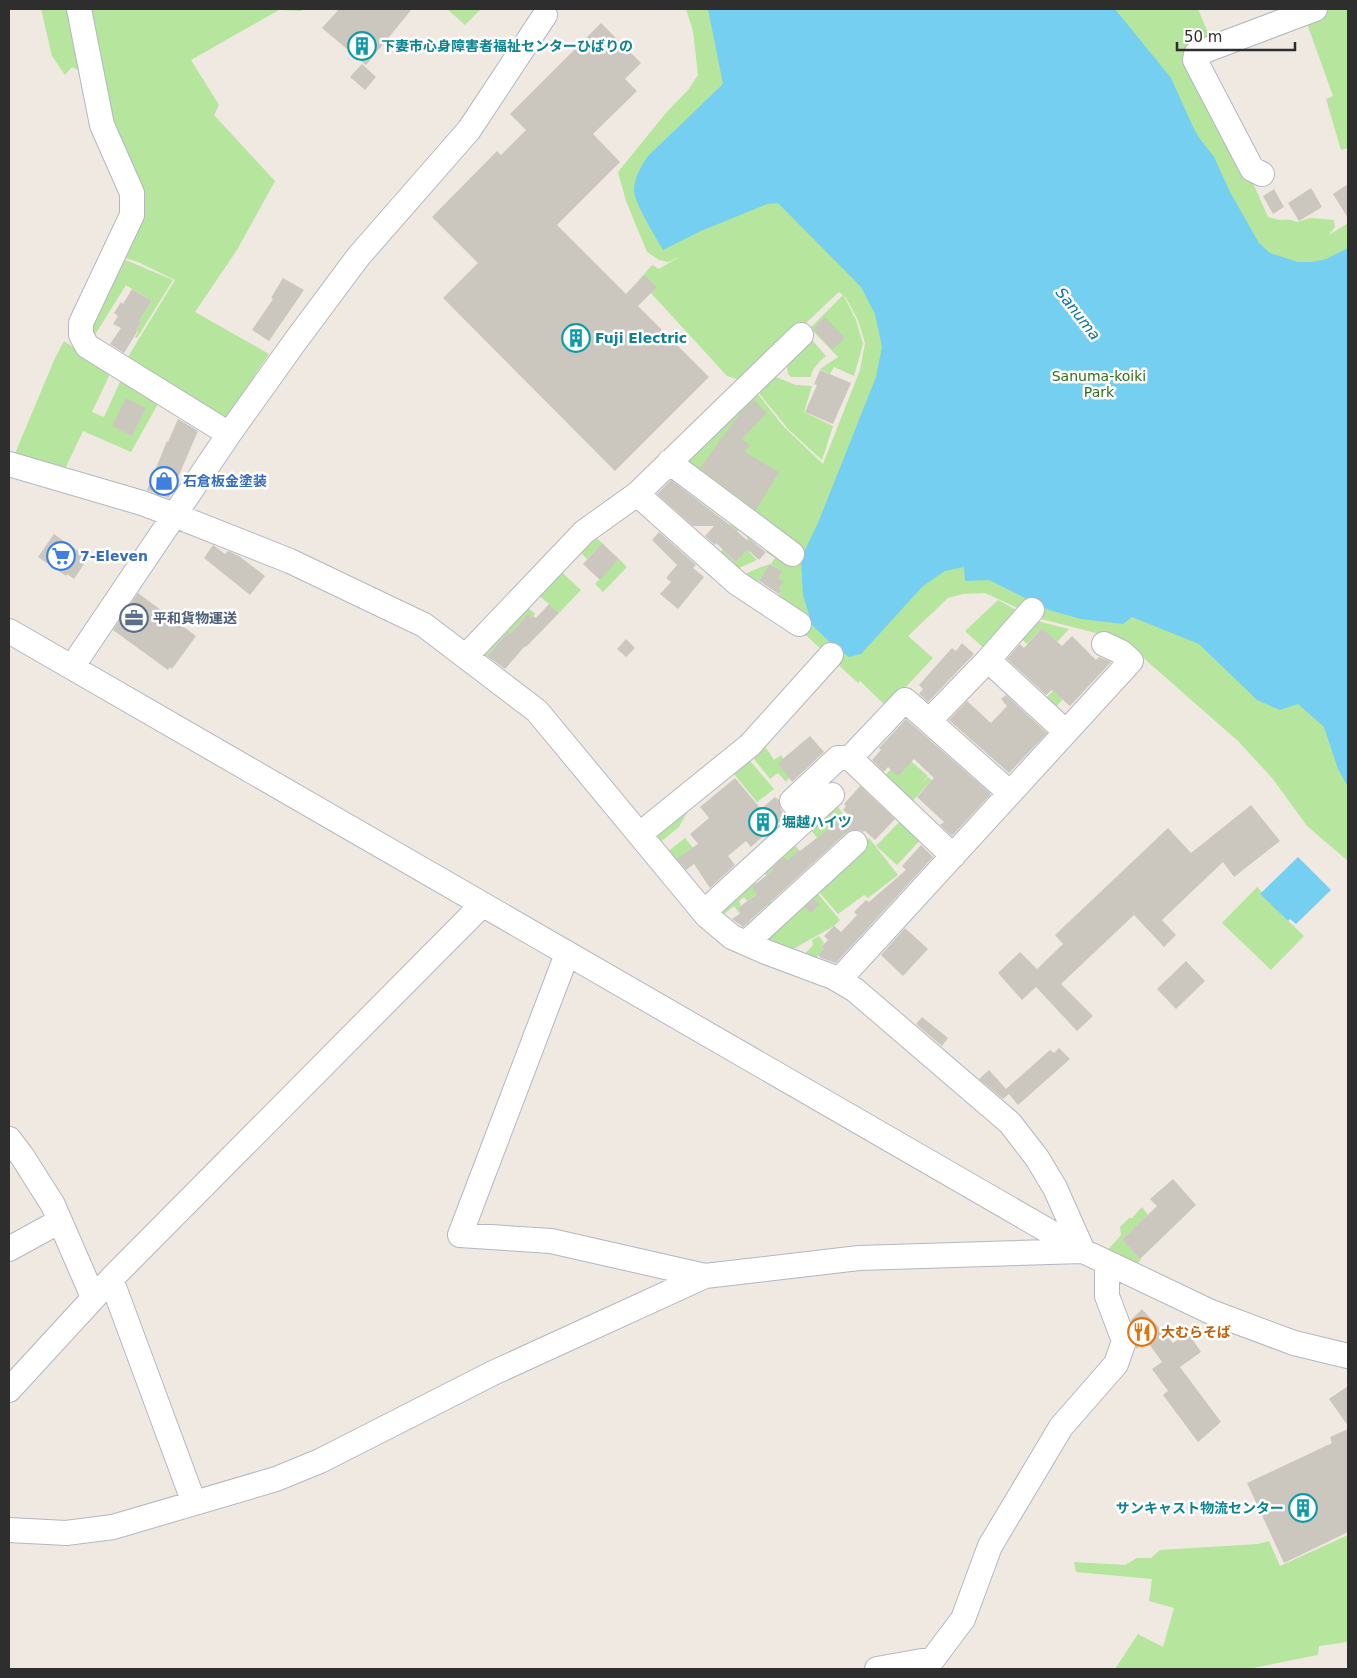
<svg xmlns="http://www.w3.org/2000/svg" width="1357" height="1678" viewBox="0 0 1357 1678" font-family="'DejaVu Sans','Noto Sans JP',sans-serif">
	<rect width="100%" height="100%" fill="#efe9e1"/>
	<path fill="#b6e59e" d="M41,9H71L81,66L78,70L72,67L65,75L52,56Z
		M85,9H303L301,11L279,10L191,60L219,105L214,115L275,181L237,250L195,312L269,354L226,418L126,360L175,280L138,262L119,256L138,214L89,126L92,115Z
		M447,9H481L465,25Z
		M686,9H1198L1213,45L1196,53L1268,217C1272,218 1277,220 1281,220C1287,219 1291,219 1297,222L1311,218L1334,220L1335,227L1329,235L1348,223V861L1307,826L1273,779L1238,741L1148,662L1127,641L1041,619L985,593L963,594L948,598L908,636L933,658L887,707L860,681L858,683L773,605L782,590L778,588V578L783,571L771,564L755,586L735,578L761,567L771,564L775,558L766,552L772,544L673,463L753,388L784,427L823,464L860,370L865,343L858,320L846,298L844,296L856,320L863,344L854,376L834,367L830,374L820,369L838,357L810,328L843,295L839,292L761,365L743,381L727,376L639,280L652,265L659,269L679,257L668,262L659,260L647,252L626,201L618,172L665,114L688,90L698,75L693,31Z
		M1331,9H1348V148L1341,150L1326,99L1333,96L1305,18Z
		M121,258L173,280L137,338L135,337L138,332L136,331L141,322L139,321L152,301L126,285L93,338L89,331Z
		M805,339L813,341L826,356C819,362 812,368 811,377H791L788,374L786,356Z
		M64,341L108,371L109,376L92,412L104,417L120,382L127,381L159,402L131,452L83,431L64,471L14,456L55,358Z
		M771,375L796,385L812,386L804,412L833,426L822,460L789,430L758,392Z
		M738,515L758,532L751,540L756,544L749,552L757,560L728,573L713,560L723,549L736,562L740,558L738,556L748,538L739,530L733,537L725,531Z
		M592,534L602,543L587,559L577,549Z
		M619,559L627,567L603,592L595,584Z
		M556,567L581,590L559,613L534,591Z
		M998,600L1020,612L986,650L965,631Z
		M523,603L535,614L532,618L527,615L510,634L507,633L483,660L477,654Z
		M1037,621L1069,629L1057,642L1042,628L1027,644L1017,634Z
		M1070,674L1078,681L1057,706L1069,718L1043,701Z
		M763,743L774,760L781,755C786,762 784,772 789,778L786,782L778,773L770,779L750,754Z
		M745,755L774,789L757,802L729,768Z
		M904,755L928,776L919,786L928,777L933,781L931,783L930,782L907,807L879,782Z
		M834,801L845,817L817,838L807,825Z
		M690,807L679,827L658,844L651,836Z
		M904,817L924,836L897,865L876,846Z
		M685,838L697,853L677,867L666,853Z
		M869,838L898,875L868,898L864,895L838,914L814,886Z
		M791,841L799,850L787,860L785,857L772,868L774,872L768,877L762,871Z
		M752,877L774,906L771,909L758,893L747,901L744,897L739,901L741,905L738,908L750,924L748,925L734,906L718,919L717,917Z
		M1257,887L1262,892L1260,894L1304,936L1271,970L1222,923Z
		M813,888L840,920L834,926L788,952L760,941Z
		M819,936L824,943L821,947L824,949L816,958L822,964L802,957L813,945L812,940Z
		M1142,1207L1148,1215L1122,1240L1141,1260L1134,1266L1106,1252L1121,1235L1120,1227L1129,1218H1132Z
		M1348,1535V1642L1319,1646L1318,1655L1248,1669H1115L1138,1634L1163,1647L1174,1608L1149,1601L1152,1579L1076,1572L1074,1562L1125,1565L1137,1558H1151L1160,1550L1258,1544L1269,1541L1280,1566Z"/>
	<path fill="#75cff0" d="M708,9H1115L1171,78L1194,129L1200,139L1214,157L1230,192L1259,243L1270,253L1298,262H1312L1326,259L1348,248V787L1338,769L1324,727L1298,704L1280,710L1257,700L1199,644L1132,617L1123,624L1081,619L1049,610L989,580L965,581L964,567L945,571L923,586L861,654L849,657L835,647L812,625L803,595L801,558L818,523L876,377L882,347L875,314L861,287L778,203L767,204L701,231L663,250C656,237 634,203 634,190C634,178 642,164 649,155L723,84Z
		M1298,857L1331,890L1296,924L1290,919L1288,921L1260,894Z"/>
	<path fill="#cbc7bf" d="M339,9H412L366,65L322,28Z
		M601,23L641,63L625,79L637,91L593,134L620,162L557,225L626,294L644,275L657,287L638,306L709,377L615,471L443,298L478,263L432,217L497,151L501,155L526,130L510,114Z
		M362,64L376,77L365,90L350,77Z
		M1348,184V218L1333,194Z
		M1311,188L1322,207L1299,221L1288,203Z
		M1274,189L1284,207L1273,214L1263,196Z
		M283,278L304,290L269,341L252,330L273,299L271,298Z
		M132,289L152,301L139,321L141,322L136,331L137,332L124,353L110,344L121,328L113,324L118,316L114,313L121,302L123,304Z
		M825,317L845,338L832,350L813,329Z
		M820,370L851,383L833,424L805,412L817,385L814,384Z
		M126,398L146,408L132,436L112,426Z
		M754,400L767,413L742,439L750,445L745,452L779,472L756,510L700,468L741,412Z
		M178,419L198,431L169,498L147,490L167,441L168,442Z
		M671,480L731,526L749,542L750,540L766,552L759,560L747,549L736,562L716,543L715,545L705,536L714,526H693L657,494Z
		M659,532L696,565L693,568L704,577L678,609L660,594L671,582L666,578L677,565L652,540Z
		M54,534L88,558L74,579L67,574L66,576L38,557Z
		M602,543L619,559L600,580L583,564Z
		M213,545L225,554L228,551L239,556L265,576L250,595L204,558Z
		M770,564L783,571L778,578L784,582L778,588L782,590L779,594L759,581Z
		M138,593L196,636L172,669L170,667L168,670L113,630Z
		M549,604L559,613L526,647L525,646L505,669L487,656L508,632L510,634L528,614L532,618L533,616L536,618Z
		M1042,628L1062,646L1072,636L1096,660L1099,657L1111,662L1070,706L1052,690L1046,695L1007,659L1020,644L1024,648Z
		M626,639L635,648L626,657L617,649Z
		M962,643L974,654L928,702L919,694L923,689L919,685L952,648L956,651Z
		M1006,695L1047,733L1009,773L949,720L967,701L991,723L1007,706L1001,699Z
		M906,719L991,794L952,836L940,825L944,822L917,797L934,778L914,759L898,776L888,767L884,772L872,760L881,750L879,748Z
		M810,736L824,752L792,782L778,763Z
		M735,778L761,809L775,797L779,800L781,810L786,816L751,847L746,841L728,856L735,865L710,888L694,864L686,870L677,859L698,844L690,834L709,818L700,807Z
		M860,786L895,819L875,840L865,831L863,832L859,830H852L846,833L743,927L732,919L741,913L738,908L757,894L752,887L773,870L772,868L781,860L785,857L787,860L799,850L800,851L848,814L843,810L846,806L844,804Z
		M1251,805L1280,841L1234,877L1223,862L1162,920L1176,935L1164,947L1134,915L1061,984L1093,1016L1077,1031L1036,987L1022,1000L998,973L1020,952L1037,969L1063,944L1055,935L1168,828L1191,853Z
		M921,845L933,857L836,963L821,958L818,955L824,949L821,947L828,940L824,936L834,926L841,932L857,915L854,912L866,900L869,902L906,870L902,866Z
		M815,899L820,905L810,913L805,907Z
		M905,928L928,949L903,976L881,955Z
		M1186,961L1205,981L1176,1009L1157,989Z
		M922,1017L948,1038L942,1046L916,1024Z
		M1059,1048L1070,1059L1018,1105L1009,1094L1003,1099L979,1079L989,1070L1006,1089L1050,1050L1054,1053Z
		M1173,1179L1196,1205L1140,1259L1122,1240L1157,1206L1150,1199Z
		M1142,1309L1173,1343L1188,1333L1201,1352L1180,1367L1221,1422L1198,1442L1163,1395L1168,1391L1152,1369L1162,1362L1147,1341L1136,1349L1137,1337L1131,1320Z
		M1348,1386V1426L1329,1399Z
		M1348,1429V1532L1284,1563L1247,1483L1332,1443L1330,1437Z"/>
	<g fill="none" stroke-linecap="round" stroke-linejoin="round">
		<defs>
			<path id="minor" d="M79,9L102,125L132,193V215L81,323V335L87,346L229,434
				M1262,174L1252,169L1195,60L1196,54L1315,9
				M669,462L792,554
				M9,464L142,503L174,515L290,561L424,625L537,711L707,916L732,937L766,952L833,977L855,990L1010,1123L1037,1158L1055,1188L1083,1251L859,1258L705,1276L493,1373L320,1461L276,1479L113,1527L66,1533L9,1530
				M637,494L737,583L799,624
				M1032,610L988,660L1066,732
				M9,631L1083,1251L1211,1312L1294,1343L1348,1356
				M466,656L584,532L637,494L801,335
				M988,660L929,721L1010,793
				M72,667L229,434L294,343L358,257L469,130L545,15
				M850,758L953,856
				M807,818L792,801L838,758H850L905,700L929,721
				M640,834L750,745L831,655
				M704,912L832,795
				M746,943L855,843
				M567,954L460,1235L551,1241L705,1276
				M839,980L1131,661L1121,652L1104,644
				M9,1139L22,1156L53,1205L93,1297
				M9,1249L60,1221
				M111,1279L194,1503
				M9,1390L111,1279L482,905
				M877,1669L933,1659L963,1619L990,1546L1061,1427L1116,1364L1124,1341L1107,1296V1263"/>
		</defs>
		<use href="#minor" stroke="#b4b7c1" stroke-width="26"/>
		<use href="#minor" stroke="#fff" stroke-width="24"/>
	</g>
	<defs>
		<symbol id="building-ring" viewBox="-11 -11 22 22"><circle r="9.5" fill="#fff" stroke="#0f9aa8" stroke-width="1.5"/><path d="M-4-6H4V6H1V3H-1V6H-4ZM-2.5-4.3h1.7v1.8h-1.7ZM.8-4.3h1.7v1.8H.8ZM-2.5-1h1.7V.8h-1.7ZM.8-1h1.7V.8H.8Z" fill="#0f9aa8"/></symbol>
		<symbol id="shop-ring" viewBox="-11 -11 22 22"><circle r="9.5" fill="#fff" stroke="#3f7fe0" stroke-width="1.5"/><path d="M-5-2.5h2.3a2.7 3.5 0 0 1 5.4 0H5L5.5 6h-11ZM-1.5-2.5h3a1.5 2.3 0 0 0-3 0Z" fill="#3f7fe0"/></symbol>
		<symbol id="supermarket-ring" viewBox="-11 -11 22 22"><circle r="9.5" fill="#fff" stroke="#3f7fe0" stroke-width="1.5"/><path d="M-6-5.5h2.5l.6 2H6L4.5 2H-2.5L-4.4-4H-6ZM-1.5 3.2a1.3 1.3 0 1 0 .1 0ZM3 3.2a1.3 1.3 0 1 0 .1 0Z" fill="#3f7fe0"/></symbol>
		<symbol id="office-ring" viewBox="-11 -11 22 22"><circle r="9.5" fill="#fff" stroke="#5c6f8a" stroke-width="1.5"/><path d="M-6-3h4V-5.5h4V-3h4V5H-6ZM-1-4.5V-3h2v-1.5ZM-6 0V1H6V0Z" fill="#5c6f8a"/></symbol>
		<symbol id="restaurant-ring" viewBox="-11 -11 22 22"><circle r="9.5" fill="#fff" stroke="#e8710a" stroke-width="1.5"/><path d="M-5-6h1v4h1v-4h1v4h1v-4h1v5L-1.5 .5V6h-2V.5L-5-1ZM5-6V6H3V1.5H1.5Q1.5-4 5-6Z" fill="#e8710a"/></symbol>
	</defs>
	<g fill-rule="evenodd">
		<use href="#building-ring" x="346" y="30" width="32" height="32"/>
		<use href="#building-ring" x="560" y="322" width="32" height="32"/>
		<use href="#shop-ring" x="148" y="465" width="32" height="32"/>
		<use href="#supermarket-ring" x="45" y="540" width="32" height="32"/>
		<use href="#office-ring" x="118" y="602" width="32" height="32"/>
		<use href="#building-ring" x="747" y="806" width="32" height="32"/>
		<use href="#restaurant-ring" x="1126" y="1316" width="32" height="32"/>
		<use href="#building-ring" x="1287" y="1492" width="32" height="32"/>
	</g>
	<g text-anchor="middle" dominant-baseline="central" stroke-width="5" stroke-linejoin="round" paint-order="stroke">
		<g font-size="14" font-weight="bold" fill="#0d838f" stroke="#fff" text-anchor="start">
			<text x="381" y="46">下妻市心身障害者福祉センターひばりの</text>
			<text x="595" y="338">Fuji Electric</text>
			<text x="782" y="822">堀越ハイツ</text>
			<text x="1284" y="1508" text-anchor="end">サンキャスト物流センター</text>
		</g>
		<g font-size="14" fill="#2c6e1b" stroke="#fff">
			<text x="1099" y="376">Sanuma-koiki<tspan x="1099" dy="16">Park</tspan></text>
		</g>
		<g font-size="14" font-weight="bold" fill="#366cbe" stroke="#fff" text-anchor="start">
			<text x="183" y="481">石倉板金塗装</text>
			<text x="80" y="556">7-Eleven</text>
		</g>
		<g font-size="14" font-weight="bold" fill="#4e5e75" stroke="#fff" text-anchor="start">
			<text x="153" y="618">平和貨物運送</text>
		</g>
		<g font-size="14" font-weight="bold" fill="#c56008" stroke="#fff" text-anchor="start">
			<text x="1161" y="1332">大むらそば</text>
		</g>
		<g font-size="15" font-style="italic" fill="#0d6fa3" stroke="#fff">
			<text transform="translate(1078 314) rotate(52)">Sanuma</text>
		</g>
	</g>
	<rect width="1357" height="1678" fill="none" stroke="#2e2e2e" stroke-width="20"/>
	<path d="M1177 42v8h118v-8" fill="none" stroke="#2e2e2e" stroke-width="2.5"/>
	<text x="1184" y="42" font-size="15" fill="#2e2e2e" stroke="#ffffff" stroke-width="4" paint-order="stroke">50 m</text>
</svg>
